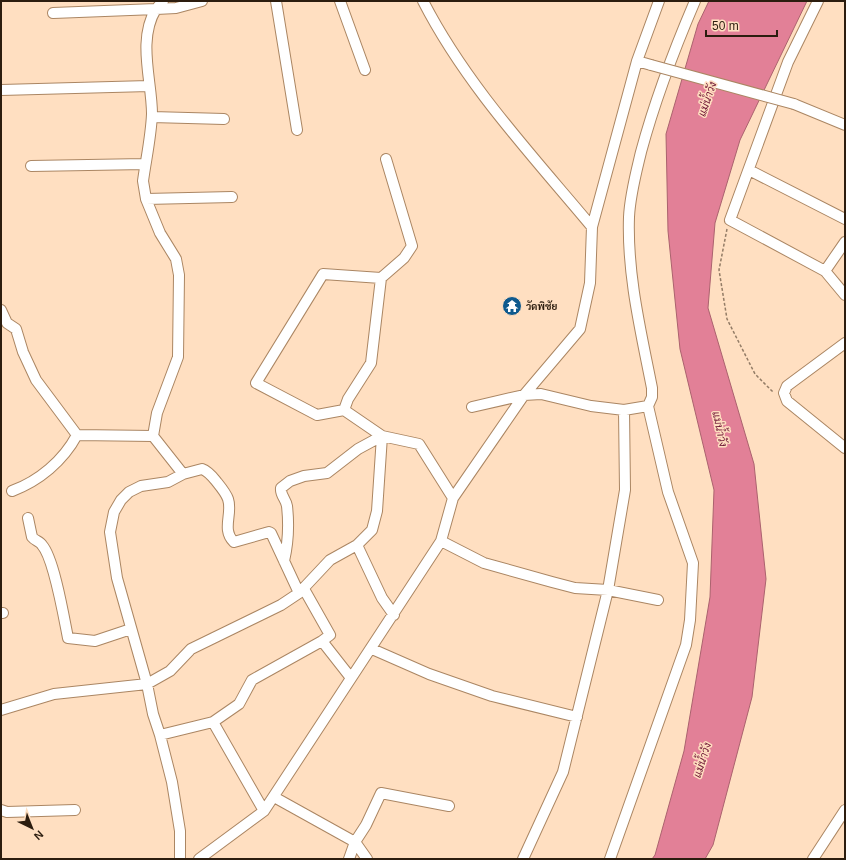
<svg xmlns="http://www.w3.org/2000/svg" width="846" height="860" viewBox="0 0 846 860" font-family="Helvetica,Sarabun,sans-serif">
	<rect width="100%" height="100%" fill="#ffdfc1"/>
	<path fill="#e28097" stroke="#ab626e" d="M709,1H807L740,140L715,223L708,308L754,464L766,579L752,697L713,845L705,859H652L655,855L684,751L710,597L714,490L680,349L668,231L666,134L698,24Z"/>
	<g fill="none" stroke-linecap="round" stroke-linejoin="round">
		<defs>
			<path id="minor" d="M276,1L297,130
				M340,1L365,70
				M423,1C466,85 532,155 592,227
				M818,1L788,62L730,220L825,271
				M53,13L156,9L163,1
				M637,61L659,1
				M1,90L149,86
				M794,104L845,125
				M152,117L224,119
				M31,166L145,164
				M749,170L845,219
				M146,199L232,197
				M845,242L825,271L845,295
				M381,278L404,258L412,246L386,159
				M1,310L7,323L16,329L23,352L36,380L77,435L153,436
				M845,343L787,386L784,393L787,401L845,448
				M472,407L524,395L541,394L591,406L624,410L625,490L608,590L563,772L523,859
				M344,410L348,399L371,363L381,278L323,274L256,383L317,415L344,410L382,436L419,444L453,498
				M624,410L648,406
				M183,474L202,469C208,471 212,476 216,481C220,486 226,493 228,499C233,513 221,530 234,542L269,532L271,533L299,593
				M12,491C39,481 63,461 77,435
				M28,518L32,537C35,541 40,541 42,545C54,558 64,618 68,638L95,641L131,629
				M441,541L484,563L552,582L575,588L608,590L658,600
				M357,545L382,598L394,615
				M284,561C288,544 289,524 287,506C286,499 280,495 281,488L290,481L304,476L327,473L358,449L382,436
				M304,589L330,635L322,641
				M1,613H3
				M372,649L429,674L492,696L577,717
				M1,710L54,694L147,684L170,671L191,649L281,605L299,593L330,560L357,545L372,530L377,511L382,436
				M160,735L213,722
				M274,797L355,842L367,859
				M1,810L7,812L75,810
				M264,811L213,722L239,704L252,680L322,641L351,678
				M180,859V831L172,782L160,735L153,714L147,684L117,578L110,532L114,512L121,500L129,492L141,486L168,482L183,474L153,436L157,413L178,357L179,275L176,259L160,233L146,199L143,181C146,159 151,137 152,114C152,81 137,40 156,9L176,8L202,1
				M199,859L264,811L441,541L453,498L524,395L580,329L590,283L592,227L637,61L651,65
				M349,859L355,842L366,825L381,793L449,806
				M610,859L686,645L690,620L693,563L668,492L648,406L652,397V388C641,332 627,275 629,217C630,195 636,173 641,152C655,100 674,50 695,1
				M813,859L845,810"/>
		</defs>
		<use href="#minor" stroke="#ab8663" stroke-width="12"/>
		<path stroke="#937c66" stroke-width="1.5" stroke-dasharray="3 2" stroke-linecap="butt" d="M727,229L719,270L727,319L755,374L774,393"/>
		<use href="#minor" stroke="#fff" stroke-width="10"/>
		<defs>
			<path id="minor-bridge" d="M651,65L794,104"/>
		</defs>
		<use href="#minor-bridge" stroke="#ab8663" stroke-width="12" stroke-linecap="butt"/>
		<use href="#minor-bridge" stroke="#fff" stroke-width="10"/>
	</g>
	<defs>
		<symbol id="temple-disc" viewBox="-11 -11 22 22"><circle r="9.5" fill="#0f5a8e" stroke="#ffdfc1"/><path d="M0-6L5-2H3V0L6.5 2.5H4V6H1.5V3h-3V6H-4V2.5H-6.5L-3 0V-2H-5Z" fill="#fff"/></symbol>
	</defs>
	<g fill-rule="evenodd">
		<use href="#temple-disc" x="501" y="295" width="22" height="22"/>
	</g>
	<g text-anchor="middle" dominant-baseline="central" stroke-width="3" stroke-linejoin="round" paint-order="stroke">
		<g font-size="10" font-weight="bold" fill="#2c1d0f" stroke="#ffdfc1" text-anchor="start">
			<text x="526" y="306">วัดพิชัย</text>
		</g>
		<g font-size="11" font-style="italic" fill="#6e1735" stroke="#ffdfc1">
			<text transform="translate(707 99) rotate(-71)">แม่น้ำวัง</text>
			<text transform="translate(720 429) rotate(78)">แม่น้ำวัง</text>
			<text transform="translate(702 760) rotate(-72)">แม่น้ำวัง</text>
		</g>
	</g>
	<rect width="846" height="860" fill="none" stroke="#2c1d0f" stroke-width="4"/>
	<g transform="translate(32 828) rotate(137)" stroke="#ffdfc1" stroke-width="3" paint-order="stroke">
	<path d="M0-3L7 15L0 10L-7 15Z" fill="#2c1d0f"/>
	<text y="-6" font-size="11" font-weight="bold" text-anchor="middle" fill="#2c1d0f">N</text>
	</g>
	<path d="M706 30v6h71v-6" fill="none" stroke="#2c1d0f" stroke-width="2"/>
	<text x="712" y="30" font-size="12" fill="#2c1d0f" stroke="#ffdfc1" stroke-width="3" paint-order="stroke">50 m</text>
</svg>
